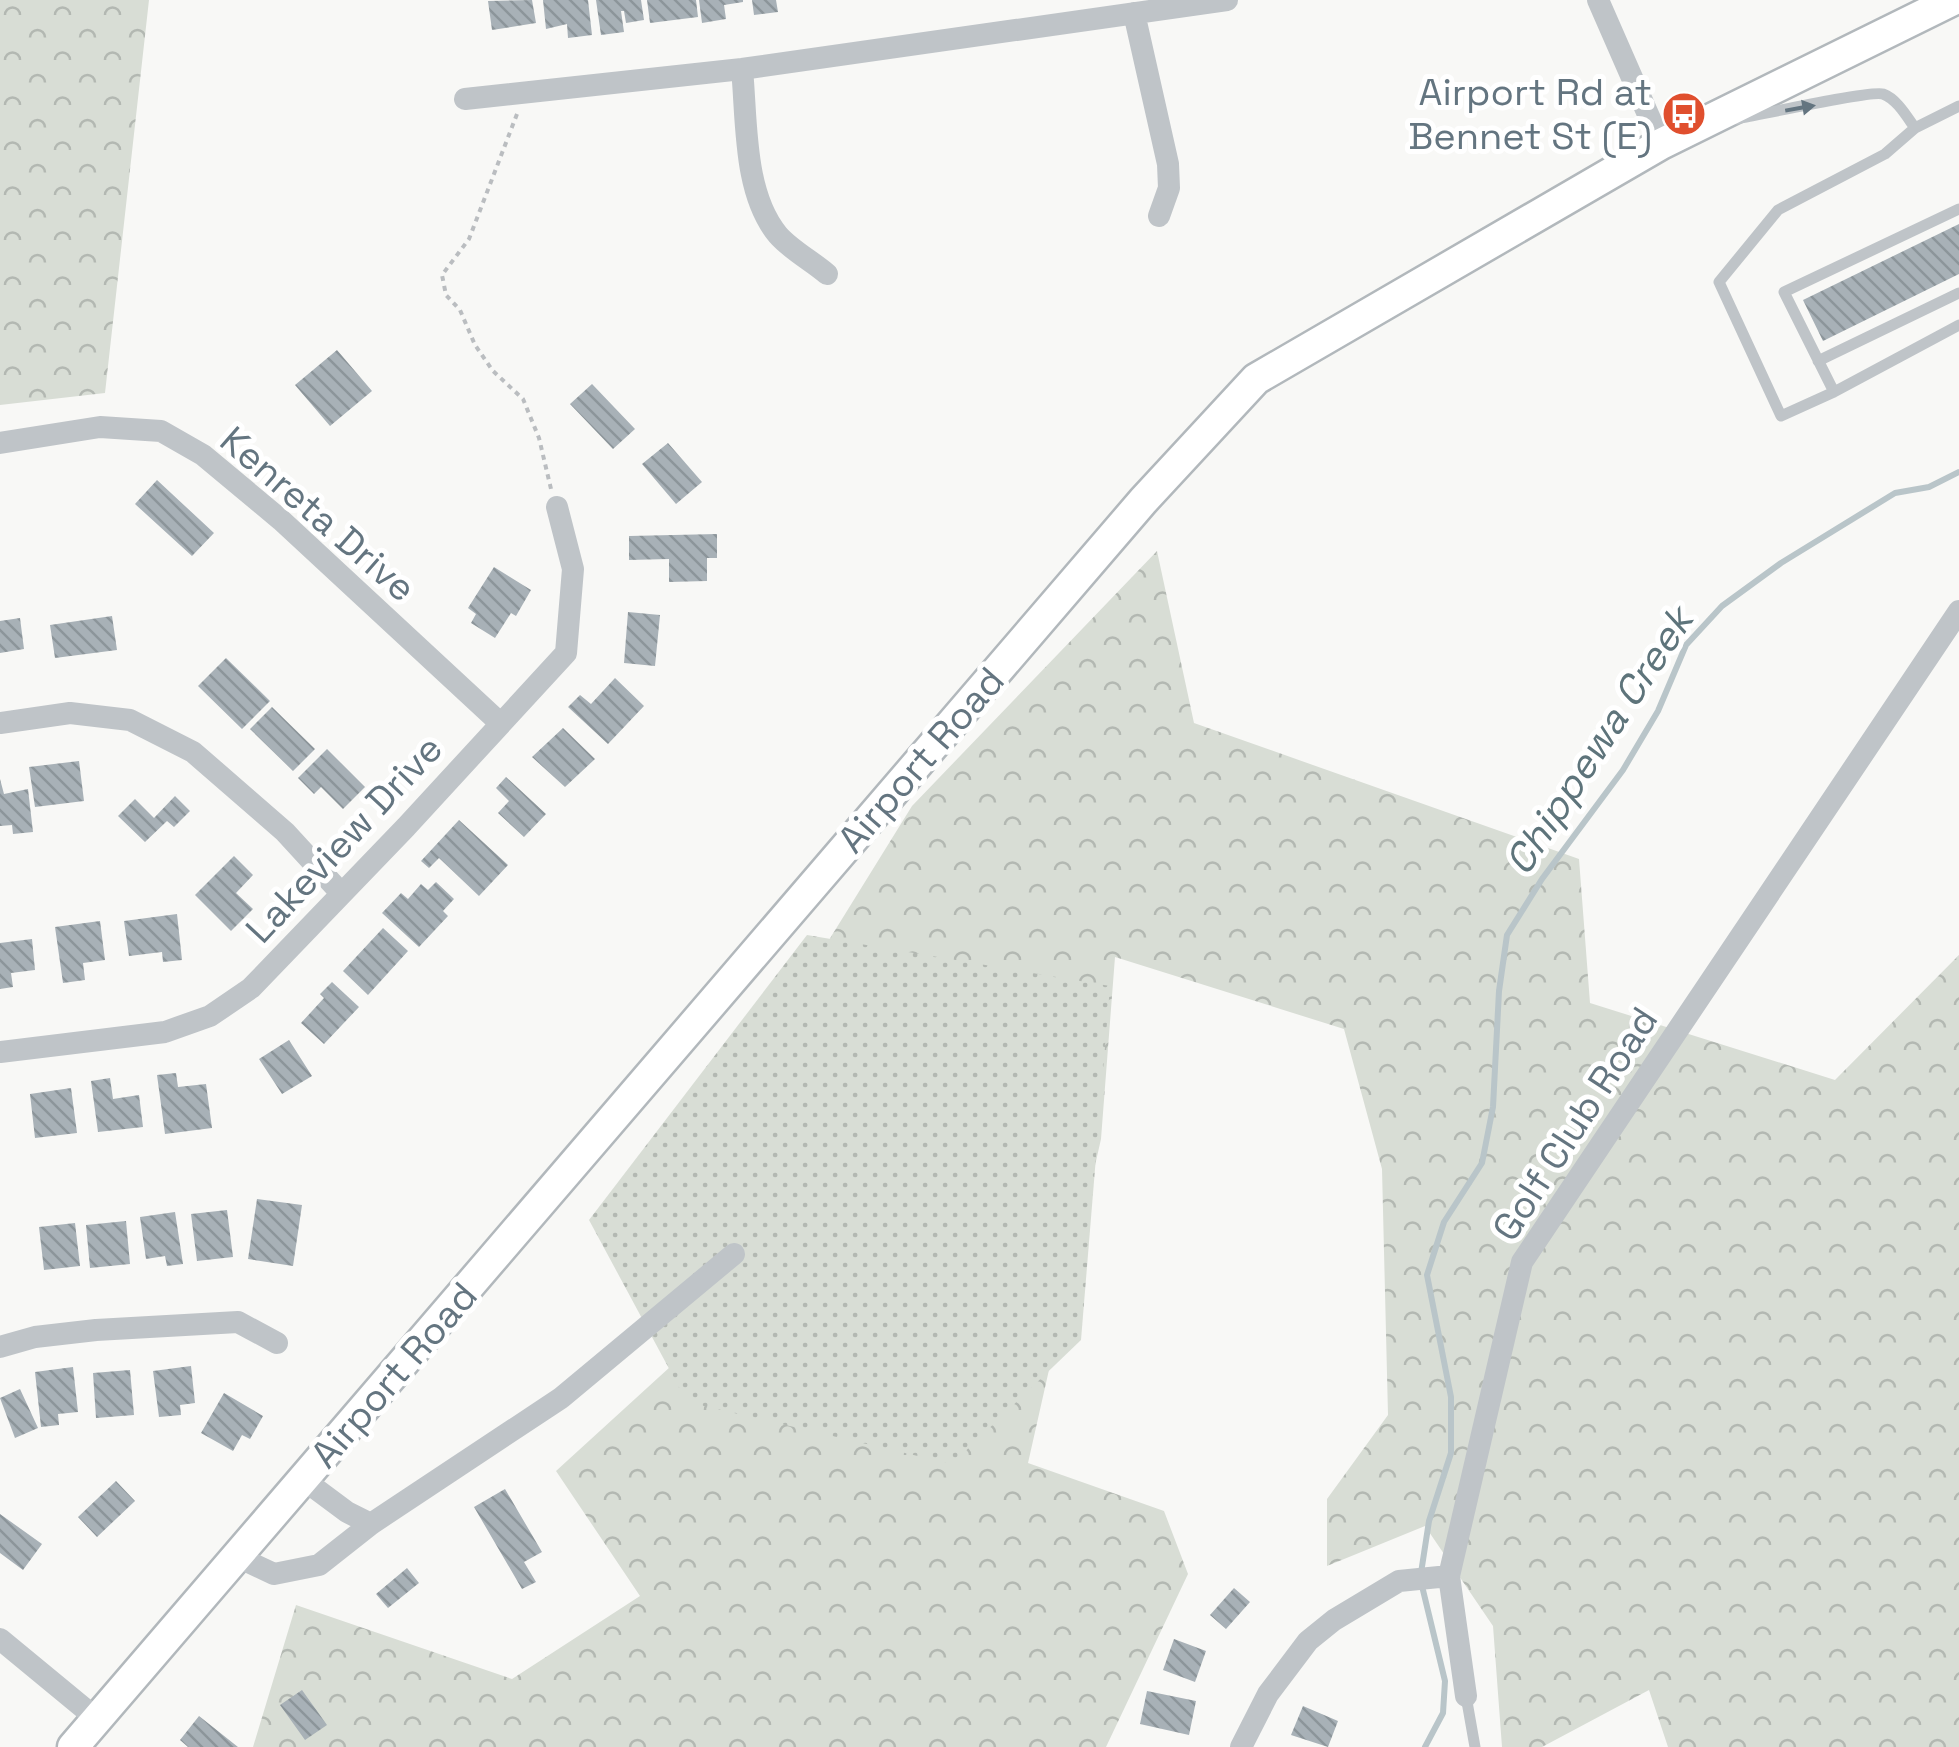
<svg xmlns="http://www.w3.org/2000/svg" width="1959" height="1747" viewBox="0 0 1959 1747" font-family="'Space Grotesk',sans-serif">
	<defs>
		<pattern id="forest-crowns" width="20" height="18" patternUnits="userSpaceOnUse" patternTransform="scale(2.5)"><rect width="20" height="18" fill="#d8ddd5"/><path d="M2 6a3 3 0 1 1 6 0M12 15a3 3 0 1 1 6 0" fill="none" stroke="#b3b8b2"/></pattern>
		<pattern id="park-dots" width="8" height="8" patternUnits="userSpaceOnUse" patternTransform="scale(2.5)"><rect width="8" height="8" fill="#d8ddd5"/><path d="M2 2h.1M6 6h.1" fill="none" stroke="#b3b8b2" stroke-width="1.8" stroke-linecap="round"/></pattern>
		<pattern id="building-back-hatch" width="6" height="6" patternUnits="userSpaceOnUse" patternTransform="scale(2.5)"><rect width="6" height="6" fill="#a8b1b7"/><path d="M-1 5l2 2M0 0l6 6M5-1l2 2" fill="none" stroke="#8c959a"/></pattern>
	</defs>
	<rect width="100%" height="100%" fill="#f8f8f6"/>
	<path fill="url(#forest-crowns)" d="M0,0H149L105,393L0,405Z
		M1157,551L1194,723L1579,859L1590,1003L1835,1080L1959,955V1747H1668L1649,1690L1542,1747H1502L1493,1626L1425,1526L1327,1566V1499L1388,1415L1382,1169L1344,1029L1115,957L1101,1139L1028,1463L1164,1511L1188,1574L1106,1747H253L296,1605L512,1679L640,1596L556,1471L750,1294L798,990L912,806Z"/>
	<path fill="url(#park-dots)" d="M807,935L1110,986L1081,1340L952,1464L687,1402L589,1220Z"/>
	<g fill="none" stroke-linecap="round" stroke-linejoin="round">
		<path stroke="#b9c5c9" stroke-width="6" d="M1421,1573L1429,1521L1451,1453V1397L1427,1275L1444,1222L1482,1163L1493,1107L1499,991L1507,935L1542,879L1623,770L1658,711L1686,645L1722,606L1781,563L1895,493L1929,487L1959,472
			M1422,1586L1445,1681L1443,1713L1425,1747"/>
	</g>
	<path fill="url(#building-back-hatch)" d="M532,0L536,23L492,30L488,1Z
		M543,0H588L592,35L568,38L567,24L546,29Z
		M596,0H641L644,20L626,23L624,11H621L624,32L601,35Z
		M647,0H696L698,17L650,23Z
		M699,0H743V2L724,5L726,19L702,23Z
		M752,0H776L778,12L754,15Z
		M1959,224V274L1823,341L1803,300Z
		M337,350L372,391L330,426L295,385Z
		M592,384L635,429L613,449L570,404Z
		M668,443L702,482L676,504L642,464Z
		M157,480L214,533L192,556L135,504Z
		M717,534V558H707V581L669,582V559L629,560V536Z
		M494,567L531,590L516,616L511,613L495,638L471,623L476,614L468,608Z
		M628,612L660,615L655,666L624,663Z
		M112,616L117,650L55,658L50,625Z
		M20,618L24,649L0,653V621Z
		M226,658L270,701L242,729L198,686Z
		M615,678L644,706L608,744L568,707L580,695L591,704Z
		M272,707L315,749L293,771L250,729Z
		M563,728L595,759L565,787L532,757Z
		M327,749L365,787L343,809L321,787L314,794L298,778Z
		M79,761L84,801L35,807L29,767Z
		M506,777L546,814L524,837L498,813L509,801L496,788Z
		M0,779L4,794L28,789L33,832L13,834L12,825L0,826Z
		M175,796L190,811L174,827L167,821L145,842L118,816L135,799L154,818Z
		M459,820L508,865L479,896L439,858L429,868L421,861Z
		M234,856L253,875L236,893L253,909L231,931L195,895Z
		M436,882L454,899L443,911L448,916L419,947L382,913L401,893L408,899L421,884L428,890Z
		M177,914L182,960L163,962L162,952L129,956L124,921Z
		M100,921L105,960L83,963L85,980L63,983L55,927Z
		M383,928L408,951L368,995L343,971Z
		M32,939L35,970L11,973L13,987L0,989V943Z
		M332,982L359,1007L324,1044L301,1023L324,998L320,994Z
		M289,1040L312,1076L282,1094L259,1059Z
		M176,1073L178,1087L206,1084L212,1128L165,1134L157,1075Z
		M110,1078L113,1099L139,1095L143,1127L98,1132L91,1081Z
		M71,1088L77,1133L35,1138L30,1094Z
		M257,1199L302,1205L293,1266L248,1259Z
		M227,1210L233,1257L197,1261L191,1214Z
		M175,1212L183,1264L167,1266L165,1256L146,1259L140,1217Z
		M126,1221L130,1264L90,1268L86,1225Z
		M75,1223L80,1266L44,1270L39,1227Z
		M191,1366L195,1403L180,1405L181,1415L159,1417L153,1371Z
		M73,1367L78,1412L58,1414L59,1425L41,1427L35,1372Z
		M130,1370L134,1415L96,1418L93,1373Z
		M20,1389L38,1428L15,1438L0,1398Z
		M224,1393L263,1416L250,1439L242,1435L233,1451L201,1433Z
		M116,1481L135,1501L97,1537L78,1517Z
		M505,1489L542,1552L524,1562L536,1582L522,1589L474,1507Z
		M0,1514L42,1544L23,1570L0,1553Z
		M407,1568L419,1583L388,1608L376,1594Z
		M1234,1588L1250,1602L1226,1629L1210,1615Z
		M1174,1639L1206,1651L1195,1682L1163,1670Z
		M302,1690L327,1725L305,1740L280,1705Z
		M1147,1691L1196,1701L1189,1735L1140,1724Z
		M1303,1706L1338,1721L1328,1747L1291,1735Z
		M199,1716L238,1747H188L180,1740Z"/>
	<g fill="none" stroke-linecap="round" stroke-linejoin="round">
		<defs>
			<path id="secondary" d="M73,1747L1143,501L1256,379L1661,144L1953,0"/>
		</defs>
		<use href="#secondary" stroke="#b2b8bc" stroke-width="35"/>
		<path stroke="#babdc0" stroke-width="4" stroke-dasharray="5 5" stroke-linecap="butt" d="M517,114L469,239L442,275L446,295L460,310L475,345L493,371L523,399L539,438L551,489"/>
		<path stroke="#bfc4c8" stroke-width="11" d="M1737,119C1759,115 1872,90 1883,94C1897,99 1907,117 1915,128
			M1959,209L1784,292L1834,392L1959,325
			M1818,361L1959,293
			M1834,392L1781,416L1719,282L1778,210L1885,154L1915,128L1959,106
			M1466,1696L1475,1747"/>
		<path stroke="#bfc4c8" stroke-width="22" d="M1598,0L1661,144
			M1134,13L1168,164L1169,188L1159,216
			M742,69C747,120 743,193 778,235C791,250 812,261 827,274
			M465,99L742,69L1227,0
			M0,443L100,427L161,431L203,455L281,520L500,723
			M0,723L70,713L130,720L193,752L285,832L341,893
			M0,1052L165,1032L210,1016L251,988L406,827L566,653L573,569L557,507
			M0,1347L35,1337L96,1330L238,1322L277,1343
			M304,1480L347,1512L371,1524
			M238,1557L274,1574L319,1565L371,1524L561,1398L734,1254
			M0,1639L97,1719
			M1466,1696L1449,1576L1522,1262L1959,611
			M1241,1747L1268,1694L1308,1641L1334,1620L1399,1581L1449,1576"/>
		<use href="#secondary" stroke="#fff" stroke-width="30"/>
	</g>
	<defs><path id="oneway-solid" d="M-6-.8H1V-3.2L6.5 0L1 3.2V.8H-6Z" transform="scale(2.5)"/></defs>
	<use fill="#647580" href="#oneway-solid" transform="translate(1800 108) rotate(-10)"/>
	<defs>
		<symbol id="bus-disc" viewBox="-11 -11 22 22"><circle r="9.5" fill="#e04f2e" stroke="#fff"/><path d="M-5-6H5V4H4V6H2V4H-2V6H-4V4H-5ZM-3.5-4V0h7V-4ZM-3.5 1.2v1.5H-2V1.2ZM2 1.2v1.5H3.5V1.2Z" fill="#fff"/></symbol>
	</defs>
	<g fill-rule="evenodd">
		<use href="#bus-disc" x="1659" y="89" width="50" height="50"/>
	</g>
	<g text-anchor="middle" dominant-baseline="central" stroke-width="10" stroke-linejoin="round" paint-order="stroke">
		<g font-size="38" fill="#647580" stroke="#fff" text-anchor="end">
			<text x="1652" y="92">Airport Rd at<tspan x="1652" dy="44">Bennet St (E)</tspan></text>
		</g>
		<g font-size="38" fill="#647580" stroke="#fff">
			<text transform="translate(318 514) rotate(41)">Kenreta Drive</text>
			<text transform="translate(921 760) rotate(-49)">Airport Road</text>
			<text transform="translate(344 839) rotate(-47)">Lakeview Drive</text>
			<text transform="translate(1575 1124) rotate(-57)">Golf Club Road</text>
			<text transform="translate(394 1375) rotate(-49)">Airport Road</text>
		</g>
		<g font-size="40" font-style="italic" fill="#5e747b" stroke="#fff">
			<text transform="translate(1599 741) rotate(-57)">Chippewa Creek</text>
		</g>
	</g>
</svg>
